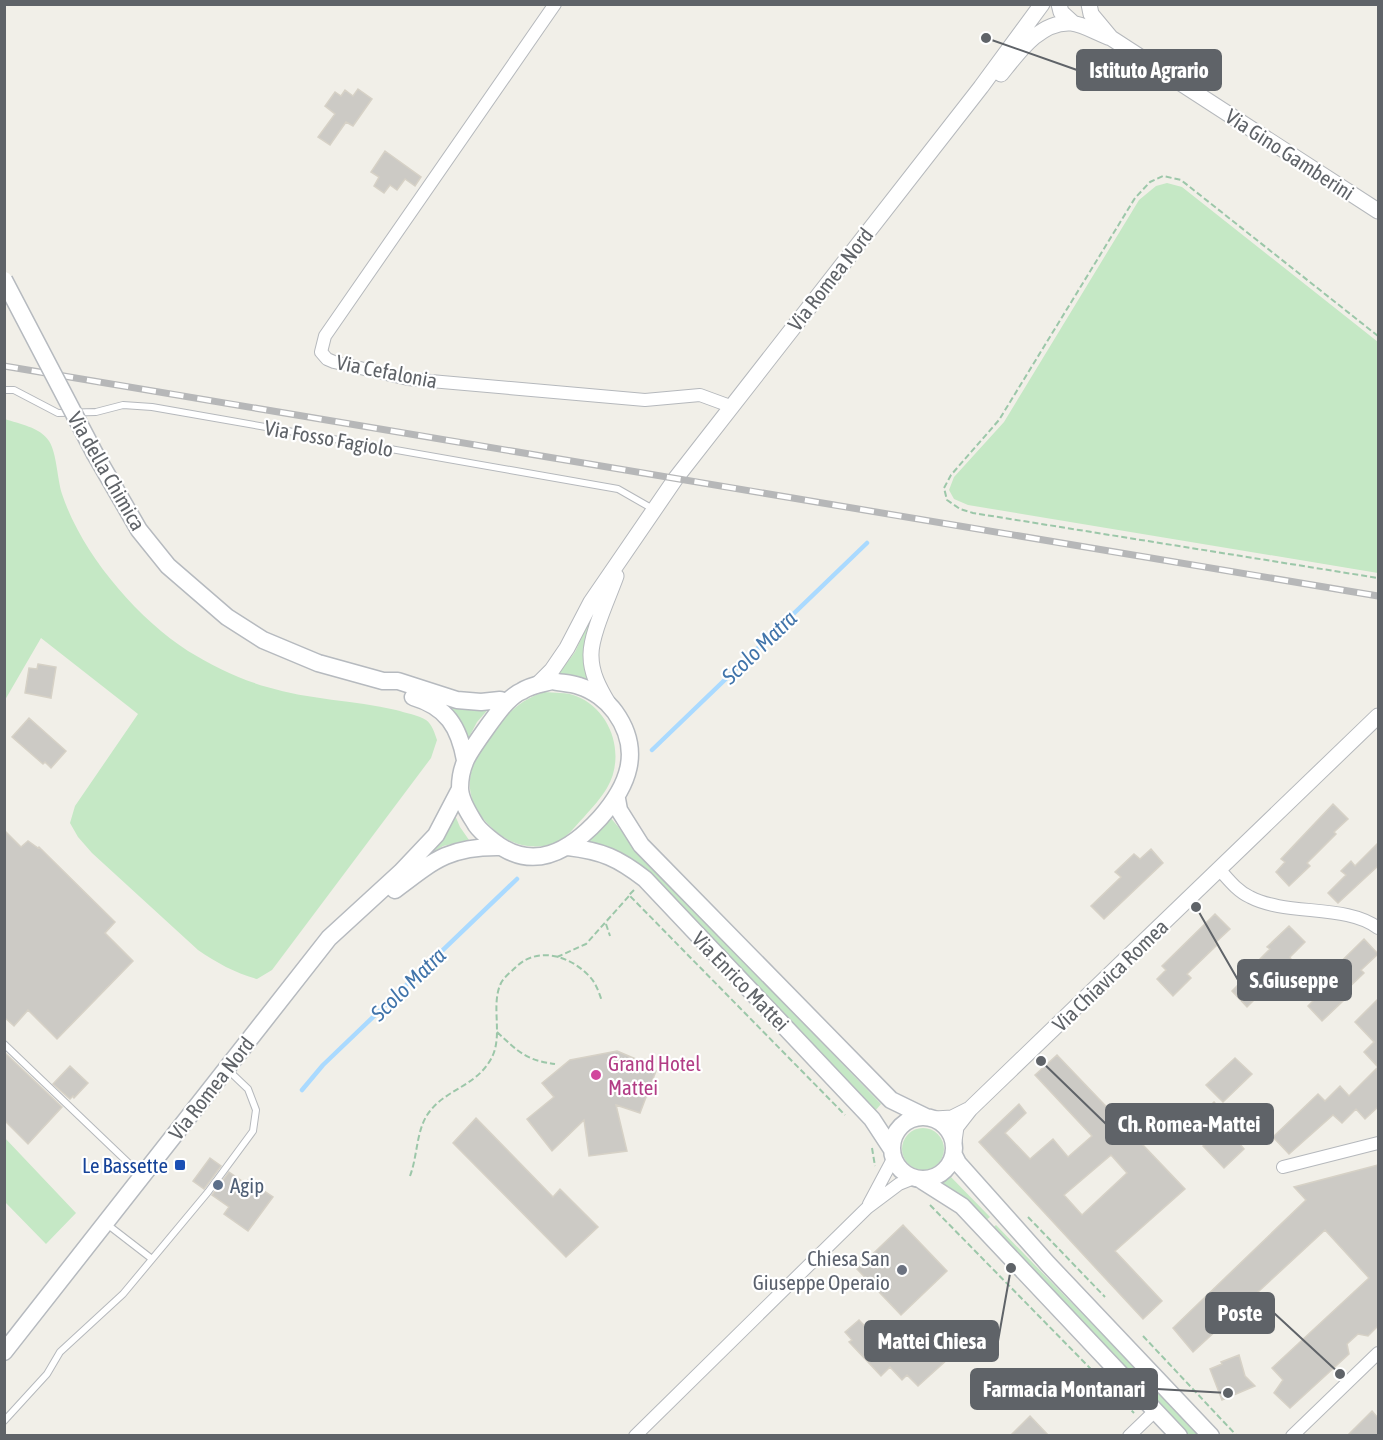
<svg xmlns="http://www.w3.org/2000/svg" width="1383" height="1440" viewBox="0 0 1383 1440" font-family="'Asap Condensed',sans-serif">
	<rect width="100%" height="100%" fill="#f1efe8"/>
	<path fill="#c5e8c5" d="M1167,183L1182,187L1378,342V573L968,505L954,499L949,490L954,477L1004,422L1139,200L1156,186Z
		M5,419C19,424 40,427 49,441C57,454 57,478 62,494C82,554 136,617 188,651C213,666 239,679 267,687C309,700 354,700 396,710C406,713 418,715 426,720C432,724 435,734 437,740L431,758L272,970L257,979C235,973 217,963 198,950L92,853L78,837L70,823L75,806L138,714L41,638L5,700Z
		M603,594L584,649L591,683L557,676L575,652L595,608Z
		M544,692C554,693 567,692 576,696C612,710 626,756 607,788C601,798 592,808 584,817C578,823 572,831 565,837C550,850 521,849 505,838C477,819 459,791 477,757C481,749 487,741 492,734C506,714 520,700 544,692Z
		M442,701L492,705L477,722L467,741Z
		M454,813L460,827L469,840L443,846L415,864Z
		M610,817L645,859L881,1104L875,1111L643,872L584,847Z
		M902 1149a21 21 0 1 1 42 0a21 21 0 1 1-42 0Z
		M4,1137L76,1213L46,1244L5,1202Z
		M948,1174L990,1217L985,1221L937,1183Z
		M996,1225L1200,1435H1188L991,1229Z"/>
	<g fill="none" stroke-linecap="round" stroke-linejoin="round">
		<path stroke="#aadaff" stroke-width="4.5" d="M652,750L867,543
			M302,1090L323,1065L517,879"/>
	</g>
	<path fill="#cccac5" stroke="#d6d1c6" stroke-width="1.5" fill-rule="evenodd" d="M358,89L372,99L353,126L346,122L330,145L318,137L335,114L325,106L335,92L341,96L345,90L353,96Z
		M385,151L421,177L415,186L405,179L397,190L390,185L384,193L374,186L379,177L371,172Z
		M38,664L56,667L51,698L25,693L29,668L37,669Z
		M29,718L66,751L51,768L45,762L43,764L12,737Z
		M1333,804L1348,819L1334,832L1336,834L1307,863L1310,866L1289,886L1276,872L1285,862L1281,859Z
		M4,830L21,847L28,841L38,848L39,847L115,922L105,933L133,961L57,1039L28,1010L14,1026L4,1017Z
		M1378,843V866L1338,903L1328,893L1346,875L1341,871L1351,861L1355,866Z
		M1151,849L1163,863L1104,919L1091,906L1121,877L1115,872L1134,854L1140,859Z
		M1215,914L1230,929L1215,943L1217,945L1187,974L1191,978L1173,996L1157,979L1166,970L1162,966Z
		M1289,926L1305,942L1290,957L1291,959L1263,987L1265,989L1247,1007L1232,991L1242,981L1240,979L1270,949L1267,947Z
		M1364,939L1378,954L1361,970L1364,973L1339,997L1343,1001L1322,1021L1308,1006L1316,998L1310,992Z
		M1378,999V1067L1364,1052L1374,1042L1355,1022Z
		M617,1051L645,1063L644,1066L656,1071L640,1113L616,1105L627,1151L589,1156L584,1120L552,1151L527,1119L554,1097L542,1083L570,1060Z
		M4,1052L62,1107L28,1144L4,1120Z
		M1057,1055L1185,1189L1115,1251L1162,1301L1143,1319L979,1142L1019,1104L1026,1113L1005,1133L1030,1159L1053,1139L1068,1157L1092,1136L1035,1075ZM1111,1155L1127,1173L1082,1215L1064,1195Z
		M1235,1058L1252,1074L1223,1102L1206,1085Z
		M70,1066L88,1083L74,1098L73,1096L70,1099L53,1084Z
		M1378,1067V1107L1365,1119L1356,1109L1342,1123L1333,1115L1289,1154L1273,1137L1318,1094L1325,1101L1340,1086L1349,1096Z
		M1214,1102L1235,1125L1229,1131L1244,1149L1224,1168L1203,1146L1213,1137L1196,1119Z
		M476,1118L553,1197L560,1189L598,1227L566,1257L453,1143Z
		M210,1158L221,1166L204,1189L193,1181Z
		M1378,1165V1326L1368,1336L1358,1334L1347,1344L1349,1354L1290,1408L1274,1393L1283,1380L1272,1368L1369,1278L1325,1230L1193,1352L1173,1328L1306,1200L1294,1187Z
		M229,1172L245,1183L248,1180L273,1197L248,1231L224,1214L229,1207L212,1195Z
		M903,1225L947,1271L901,1315L857,1269Z
		M859,1320L897,1360L928,1329L935,1336L944,1327L957,1341L944,1353L949,1358L918,1386L907,1375L902,1380L890,1367L881,1376L849,1342L852,1340L845,1332Z
		M1239,1355L1245,1376L1255,1386L1222,1400L1210,1369L1222,1364L1221,1362Z
		M1372,1411L1378,1418V1436H1347Z
		M1030,1416L1049,1436H1010Z"/>
	<g fill="none" stroke-linecap="round" stroke-linejoin="round">
		<defs>
			<path id="service" d="M4,390H14L58,413L96,412L123,405L152,407L618,489L653,509
				M4,1044L141,1175
				M108,1225L152,1259
				M4,1421L47,1374L60,1352L123,1294L208,1192L253,1131L256,1110L248,1089L227,1069"/>
			<path id="minor" d="M555,4L325,336L321,352L327,359L334,362L408,379L645,400L700,395L730,406
				M1219,869C1228,879 1237,891 1250,897C1286,916 1347,904 1378,928
				M1283,1167L1378,1143
				M869,1204L893,1159
				M635,1436L867,1208L899,1184L914,1178
				M1129,1436L1155,1411
				M1292,1436L1378,1353"/>
			<path id="tertiary" d="M1059,4L1061,12L1073,23
				M1089,4L1091,14L1111,38
				M1001,74C1018,53 1040,21 1071,23C1083,24 1099,34 1111,38L1378,211
				M537,685L552,670L567,648L591,602L676,478L981,87L1042,4
				M608,703C599,688 591,673 591,656C590,636 609,596 616,576
				M935,1119L952,1118L968,1110
				M954,1141L956,1127L970,1109L1378,716"/>
			<path id="secondary" d="M95,454L139,530L168,566L227,617L263,640L318,663L383,681H398L457,700L481,702L500,700L507,702
				M552,681C561,683 571,683 579,686C593,690 607,701 615,712C643,751 628,786 600,818C570,851 533,873 493,841C487,836 481,832 476,825C470,815 460,801 460,788C460,780 462,769 465,762C469,751 499,710 507,702C511,698 517,693 522,691C531,685 542,684 552,681Z
				M413,697C447,707 459,727 465,760
				M617,799L619,810L641,845L891,1100L926,1117
				M568,847C602,851 618,858 645,879L872,1119L891,1148
				M395,890C434,860 450,846 501,847
				M892 1148a31 31 0 1 1 62 0a31 31 0 1 1-62 0Z
				M954,1155L958,1163L1048,1264L1211,1436
				M921,1180L962,1206L1179,1436
				M4,1352L329,938L401,872L436,835L459,791"/>
		</defs>
		<use href="#service" stroke="#b5b8bc" stroke-width="8"/>
		<use href="#minor" stroke="#b5b8bc" stroke-width="14"/>
		<use href="#tertiary" stroke="#b5b8bc" stroke-width="17"/>
		<use href="#secondary" stroke="#b6babf" stroke-width="19"/>
		<path stroke="#9cc7a9" stroke-width="2" stroke-dasharray="6 3" stroke-linecap="butt" d="M1378,336L1181,180L1163,176L1150,182L1135,198L999,420L951,475L944,488L947,500L960,509L973,513L1378,578
			M634,890L629,895L845,1115
			M606,924L610,936
			M557,957L586,944L629,896
			M497,1032C519,1052 525,1060 555,1064
			M872,1148L875,1166
			M410,1176C418,1155 416,1128 430,1111C447,1089 476,1086 491,1059C504,1036 490,1006 501,983C505,976 512,971 517,966C539,946 571,956 590,977C596,983 599,993 602,1001
			M930,1205L1134,1413
			M1028,1217L1105,1297
			M1143,1336L1237,1436"/>
		<use href="#service" stroke="#fff" stroke-width="6"/>
		<use href="#minor" stroke="#fff" stroke-width="12"/>
		<use href="#tertiary" stroke="#fff" stroke-width="15"/>
		<use href="#secondary" stroke="#fff" stroke-width="16"/>
		<defs>
			<path id="rail" d="M4,366L1378,596"/>
		</defs>
		<use href="#rail" stroke="#b6b7b8" stroke-width="7"/>
		<use href="#rail" stroke="#fff" stroke-width="4.5" stroke-dasharray="14" stroke-linecap="butt"/>
		<defs>
			<path id="secondary-bridge" d="M4,280L95,454"/>
		</defs>
		<use href="#secondary-bridge" stroke="#b6babf" stroke-width="19" stroke-linecap="butt"/>
		<use href="#secondary-bridge" stroke="#fff" stroke-width="16"/>
	</g>
	<circle fill="#d1479c" stroke="#fff" stroke-width="2" cx="596" cy="1075" r="6"/>
	<rect fill="#1a4fb4" stroke="#fff" stroke-width="2" x="174" y="1159" width="12" height="12" rx="3"/>
	<circle fill="#5c6f8a" stroke="#fff" stroke-width="2" cx="218" cy="1185" r="6"/>
	<circle fill="#6b7280" stroke="#fff" stroke-width="2" cx="902" cy="1270" r="6"/>
	<g text-anchor="middle" dominant-baseline="central" stroke-width="4.5" stroke-linejoin="round" paint-order="stroke">
		<g font-size="21" fill="#5f6368" stroke="#fff">
			<text transform="translate(1290 154) rotate(33)">Via Gino Gamberini</text>
			<text transform="translate(830 279) rotate(-52)">Via Romea Nord</text>
			<text transform="translate(387 371) rotate(11)">Via Cefalonia</text>
			<text transform="translate(329 438) rotate(10)">Via Fosso Fagiolo</text>
			<text transform="translate(107 471) rotate(60)">Via della Chimica</text>
			<text transform="translate(1110 975) rotate(-44)">Via Chiavica Romea</text>
			<text transform="translate(741 981) rotate(46)">Via Enrico Mattei</text>
			<text transform="translate(211 1088) rotate(-52)">Via Romea Nord</text>
		</g>
		<g font-size="21" fill="#b23c85" stroke="#fff" text-anchor="start">
			<text x="608" y="1063">Grand Hotel<tspan x="608" dy="24">Mattei</tspan></text>
		</g>
		<g font-size="21" fill="#164399" stroke="#fff" text-anchor="end">
			<text x="168" y="1165">Le Bassette</text>
		</g>
		<g font-size="21" fill="#4e5e75" stroke="#fff" text-anchor="start">
			<text x="230" y="1185">Agip</text>
		</g>
		<g font-size="21" fill="#5b616d" stroke="#fff" text-anchor="end">
			<text x="890" y="1258">Chiesa San<tspan x="890" dy="24">Giuseppe Operaio</tspan></text>
		</g>
		<g font-size="22" font-style="italic" fill="#4174aa" stroke="#fff">
			<text transform="translate(759 647) rotate(-44)">Scolo Matra</text>
			<text transform="translate(408 984) rotate(-44)">Scolo Matra</text>
		</g>
	</g>
	<path fill="none" stroke="#5f6368" stroke-width="2" d="M986 38L1077 70M1196 907L1238 980M1041 1061L1106 1124M1340 1374L1274 1313M1011 1268L998 1341M1228 1393L1157 1389"/>
	<g fill="#5f6368" stroke="#fff" stroke-width="2">
		<circle cx="986" cy="38" r="6"/>
		<circle cx="1196" cy="907" r="6"/>
		<circle cx="1041" cy="1061" r="6"/>
		<circle cx="1340" cy="1374" r="6"/>
		<circle cx="1011" cy="1268" r="6"/>
		<circle cx="1228" cy="1393" r="6"/>
	</g>
	<g fill="#5f6368" stroke="#5f6368" stroke-width="2">
		<rect x="1077" y="50" width="144" height="40" rx="6"/>
		<rect x="1238" y="960" width="113" height="40" rx="6"/>
		<rect x="1106" y="1104" width="167" height="40" rx="6"/>
		<rect x="1206" y="1293" width="68" height="40" rx="6"/>
		<rect x="865" y="1321" width="133" height="40" rx="6"/>
		<rect x="971" y="1369" width="186" height="40" rx="6"/>
	</g>
	<g font-size="22" text-anchor="middle" font-weight="bold" fill="#fff">
		<text x="1149" y="78">Istituto Agrario</text>
		<text x="1294" y="988">S.Giuseppe</text>
		<text x="1189" y="1132">Ch. Romea-Mattei</text>
		<text x="1240" y="1321">Poste</text>
		<text x="932" y="1349">Mattei Chiesa</text>
		<text x="1064" y="1397">Farmacia Montanari</text>
	</g>
	<rect width="1383" height="1440" fill="none" stroke="#5f6368" stroke-width="12"/>
</svg>
